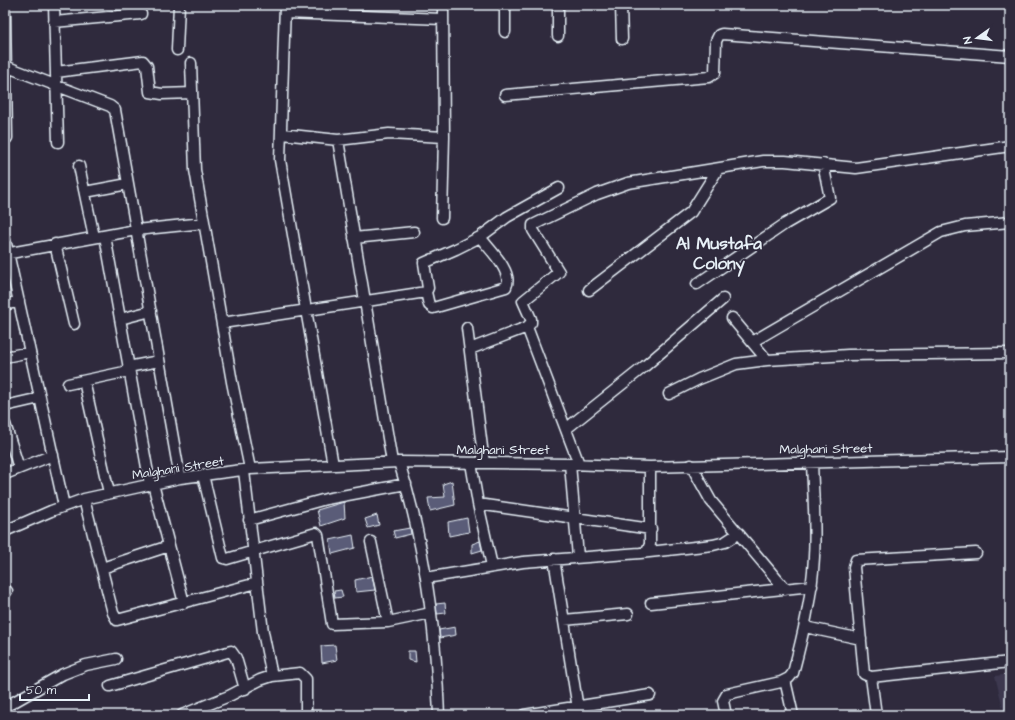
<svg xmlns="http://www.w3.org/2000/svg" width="1015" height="720" viewBox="0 0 1015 720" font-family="'Architects Daughter',sans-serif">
	<rect width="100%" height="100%" fill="#2f2a3d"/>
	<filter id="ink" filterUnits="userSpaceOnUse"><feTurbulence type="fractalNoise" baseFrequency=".025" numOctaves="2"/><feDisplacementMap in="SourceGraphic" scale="8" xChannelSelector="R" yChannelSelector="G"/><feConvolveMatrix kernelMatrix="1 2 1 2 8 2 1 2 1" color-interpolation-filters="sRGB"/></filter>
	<g filter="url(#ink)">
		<path fill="#3c394f" d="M1010,674V712H1004L995,676Z"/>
		<path fill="#5a5b78" stroke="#e8f1f8" d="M452,481L455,505L430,511L428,498L445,497L443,484Z
			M344,502L345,518L321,526L317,510Z
			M377,515L379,525L368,528L365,519Z
			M467,518L469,532L449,536L448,522Z
			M410,528L411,534L395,538L393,531Z
			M353,535L355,548L332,554L330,540Z
			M480,541L482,550L472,553V544Z
			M372,576L375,590L356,592L355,580Z
			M341,590L343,597L335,598L334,591Z
			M445,603L446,613L437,614L436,604Z
			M455,627L456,635L440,638L439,630Z
			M335,645L337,660L322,663L321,646Z
			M408,651H415L416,662L408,660Z"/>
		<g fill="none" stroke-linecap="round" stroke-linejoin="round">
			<defs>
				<path id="minor" d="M54,5L58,142
					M285,5L280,160L333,465
					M505,5V32
					M558,5V36
					M621,5L622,39
					M5,13L7,138
					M285,13L443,19
					M54,22L141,14
					M177,50L179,5
					M191,63L195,170L232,382L250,469
					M5,66L110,106L115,110L180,478
					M56,72L143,61L147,66L150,92L162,94L192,93
					M505,95L709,77L715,73L716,41L719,35L722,34L1010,56
					M282,134L338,140L389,134L444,137
					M338,140L392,462
					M79,166L94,237
					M85,192L128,184
					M442,218L444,137L443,5
					M105,236L150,484
					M354,238L414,232
					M5,239L64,506
					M55,244L74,324
					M5,254L136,230L204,223
					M697,284L785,224L830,198L823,164
					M589,290L691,212L718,169
					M426,292L429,305L433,308L506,287C514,272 489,249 480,237
					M5,305L19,301
					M732,318L767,360
					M120,319L151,311
					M222,323L426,292L428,288L424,263L456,249L480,237L507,217L559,188
					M527,327L579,464
					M467,328L484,463
					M752,342L941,232L965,226L1010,222
					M470,349L527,327L531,323V319L523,301L559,272L533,230V225L597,194L628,183L763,161H785L856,168L1010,146
					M5,357L30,352
					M128,367L159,361
					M84,381L109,493
					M68,384L129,371
					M669,394L699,379L736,364L767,360L848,355L1010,353
					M5,406L40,398
					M5,424L19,468
					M566,429L645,366L723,299
					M399,462C424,541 436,632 439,715
					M471,463L478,504L492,566
					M570,464L578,557
					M691,465L711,501L785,589
					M244,471L263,632L272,676
					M5,474L53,455
					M203,475L223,558L227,559L316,533L318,535L332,624L388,622L431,613
					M153,484L184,603
					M84,499L113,613L117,620L257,583
					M478,504L651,529
					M249,520L326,499L406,484
					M5,531L51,511L84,499L180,478L250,469L399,462L570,464L650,467L1010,457
					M371,542L388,622
					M647,552L650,544V467
					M976,553L856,560L854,567L864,674L871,677L1010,662
					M554,559L579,715
					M102,568L169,546
					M426,578L523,562L640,553L713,545L725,542L739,533
					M5,593L7,591
					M651,603L812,586
					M564,620L628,614
					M805,627L861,639
					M871,677L876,715
					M785,680L793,715
					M110,686L231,651L236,658L245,689
					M5,707L63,674L86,665L116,659
					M182,715L229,696L260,680L272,676L300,673L306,679V715
					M524,715L650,695
					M726,715L723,701L727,694L781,682L789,678L793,673C803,635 812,597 814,557C816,525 813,493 812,462"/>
			</defs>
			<use href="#minor" stroke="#e8f1f8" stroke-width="13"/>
			<use href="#minor" stroke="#2f2a3d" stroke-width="10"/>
		</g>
	</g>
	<g text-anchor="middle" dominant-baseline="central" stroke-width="3.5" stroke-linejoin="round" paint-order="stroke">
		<g font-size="13" fill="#e8f1f8" stroke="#2f2a3d">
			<text transform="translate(826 449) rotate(-1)">Malghani Street</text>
			<text x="503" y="450">Malghani Street</text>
			<text transform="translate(178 468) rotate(-9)">Malghani Street</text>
		</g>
		<g font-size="17" font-weight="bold" fill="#e8f1f8" stroke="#2f2a3d">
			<text x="719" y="244">Al Mustafa<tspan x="719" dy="20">Colony</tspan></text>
		</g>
	</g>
	<rect width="1015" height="720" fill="none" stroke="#2f2a3d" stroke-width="20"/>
	<rect x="10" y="10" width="995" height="700" fill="none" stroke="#e8f1f8" stroke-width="1.5" filter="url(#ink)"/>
	<g transform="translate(977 38) rotate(256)" stroke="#2f2a3d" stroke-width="3" paint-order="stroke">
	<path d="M0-3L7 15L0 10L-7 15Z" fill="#e8f1f8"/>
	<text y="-6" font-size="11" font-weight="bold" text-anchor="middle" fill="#e8f1f8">N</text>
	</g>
	<path d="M20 694v6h69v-6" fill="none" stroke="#e8f1f8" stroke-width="2"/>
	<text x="26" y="694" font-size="12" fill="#e8f1f8" stroke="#2f2a3d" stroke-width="3" paint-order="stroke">50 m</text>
</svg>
